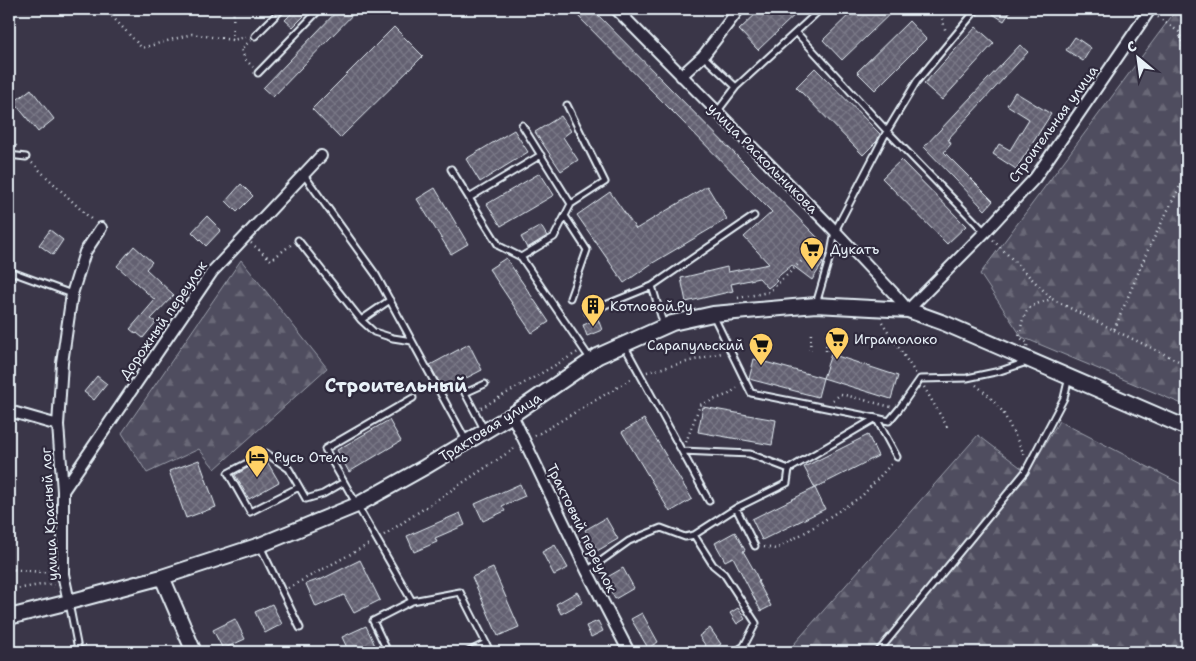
<svg xmlns="http://www.w3.org/2000/svg" width="1196" height="661" viewBox="0 0 1196 661" font-family="'Shantell Sans',sans-serif">
	<defs>
		<pattern id="forest-firs" width="22" height="20" patternUnits="userSpaceOnUse" patternTransform="scale(1.25)"><rect width="22" height="20" fill="#504e5f"/><path d="M5 1l3.5 6h-7zM16 11l3.5 6h-7z" fill="#696877"/></pattern>
		<pattern id="building-cross-hatch" width="8" height="8" patternUnits="userSpaceOnUse" patternTransform="scale(1.25)"><rect width="8" height="8" fill="#636171"/><path d="M0 0l8 8M0 8l8-8" fill="none" stroke="#797886"/></pattern>
	</defs>
	<rect width="100%" height="100%" fill="#3a3648"/>
	<filter id="ink" filterUnits="userSpaceOnUse"><feTurbulence type="fractalNoise" baseFrequency=".02" numOctaves="2"/><feDisplacementMap in="SourceGraphic" scale="10" xChannelSelector="R" yChannelSelector="G"/><feConvolveMatrix kernelMatrix="1 2 1 2 8 2 1 2 1" color-interpolation-filters="sRGB"/></filter>
	<g filter="url(#ink)">
		<path fill="url(#forest-firs)" stroke="#9ca0ac" d="M1177,9H1187V406L1022,337L980,274Z
			M241,260L327,368L215,469L199,449L147,473L122,433Z
			M1059,421L1187,487V652H787L978,435L1028,473Z"/>
		<path fill="url(#building-cross-hatch)" stroke="#e8f1f8" d="M296,9H311L293,27L285,20Z
			M339,9H358L273,97L263,88Z
			M571,9H592L820,240L807,251L823,263L812,280L792,265L775,279L777,281L768,288L759,278L731,284L733,291L686,302L681,278L727,267L728,272L769,264L744,237L772,212Z
			M761,9H801L758,50L739,30Z
			M855,9H895L842,60L823,40Z
			M985,9H1012L1004,21Z
			M909,21L926,39L875,90L857,72Z
			M394,27L423,56L340,138L312,109Z
			M976,27L994,43L942,100L924,84Z
			M1075,37L1091,48L1083,61L1066,50Z
			M1020,45L1028,52L948,139L951,144L944,152L993,201L985,210L924,147Z
			M815,68L880,134L877,141L863,155L796,87Z
			M31,89L54,119L38,132L14,102Z
			M1015,92L1051,114L1016,169L993,154L999,144L1010,150L1029,119L1007,105Z
			M561,116L571,131L563,137L578,160L561,171L535,132Z
			M514,130L528,152L480,182L466,159Z
			M901,160L966,226L947,244L882,178Z
			M540,173L554,195L501,226L487,204Z
			M241,184L253,196L237,212L226,201Z
			M707,186L727,219L651,264L624,283L577,215L610,192L636,229Z
			M435,188L468,244L451,254L417,199Z
			M207,216L221,230L206,246L192,232Z
			M541,226L547,236L527,248L521,237Z
			M50,230L63,240L53,255L39,245Z
			M134,246L152,262L146,269L174,295L151,319L156,322L143,338L137,333L136,334L130,329L155,300L117,266Z
			M506,258L549,322L532,333L489,269Z
			M598,319L602,330L587,336L583,325Z
			M469,344L482,370L443,390L430,365Z
			M831,354L898,376L891,399L823,378Z
			M754,359L823,378L818,397L749,379Z
			M97,376L107,384L94,400L84,392Z
			M703,407L776,420L772,445L698,432Z
			M644,419L692,499L670,512L622,432Z
			M389,420L401,441L349,472L337,450Z
			M868,435L878,456L815,488L804,467Z
			M265,458L279,482L249,499L235,475Z
			M199,460L216,507L186,518L169,471Z
			M520,484L525,496L502,506L505,511L483,521L475,504Z
			M815,488L825,509L762,540L752,519Z
			M460,513L465,525L435,538L437,542L414,552L407,536Z
			M606,518L618,539L597,551L585,530Z
			M735,532L745,550L743,551L755,572L759,581L758,582L771,606L761,611L733,557L725,561L715,543Z
			M555,545L568,568L554,575L542,552Z
			M360,560L380,600L354,613L344,595L316,607L306,584L320,579V580Z
			M493,568L519,627L498,636L472,577Z
			M623,568L634,588L615,599L604,579Z
			M577,592L583,602L561,614L556,604Z
			M272,604L282,624L265,633L255,612Z
			M738,608L745,619L737,624L730,613Z
			M642,613L658,642L648,648L631,619Z
			M235,619L245,639L223,649L213,630Z
			M598,621L603,631L591,637L586,626Z
			M366,626L378,652H349L342,637Z
			M710,628L721,644L710,652L699,636Z"/>
		<g fill="none" stroke-linecap="round" stroke-linejoin="round">
			<defs>
				<path id="service" d="M796,32L887,131L985,232
					M255,36L282,9
					M703,56L736,87
					M258,73L320,9
					M567,105L605,182L571,204L554,237L521,257L591,360
					M717,112L736,87L821,9
					M522,125L571,204
					M9,155L26,157
					M451,169L499,246L521,257
					M304,175L376,275L467,442
					M469,198L541,155
					M565,216L587,250L570,298
					M298,240L361,320L390,300
					M9,271L72,294
					M816,304L831,253L835,231L887,131L917,81L977,9
					M588,312L652,286
					M713,315L751,393L876,418L897,457
					M361,320L374,332L393,338L412,341
					M664,326L652,286L754,216
					M624,345L709,501
					M485,384L465,393L485,431
					M682,451L750,454L789,469
					M299,487L250,512L228,473L266,453L289,469L306,499L323,494L344,482
					M736,508L755,546
					M694,535L713,565L724,574L756,623L744,646L735,652
					M260,546L300,628
					M587,571L629,541L661,528L685,537L694,535L736,508L787,483L789,469L876,418L889,421L899,409L920,379L967,378L1000,371L1027,362
					M412,601L460,592L486,643L468,652
					M69,603L78,649
					M486,643L490,652
					M60,652L78,649L85,652
					M388,652L373,621L412,601L325,449L413,398
					M878,652L1025,472L1064,398L1069,377"/>
				<path id="minor" d="M616,9L835,231L898,298L908,310L985,232L1035,178L1149,11
					M681,76L703,56L739,9
					M9,411L58,425
					M512,415L587,571L629,652
					M63,491L212,272L321,156
					M69,602L63,574V491L58,425L62,363L72,294L85,252L101,228"/>
				<path id="secondary" d="M162,577L194,652
					M9,617L69,602L162,577L260,545L357,505L425,467L512,415L598,356L672,323L713,314L816,305L908,310L944,323L1187,428"/>
			</defs>
			<use href="#service" stroke="#e8f1f8" stroke-width="9"/>
			<use href="#minor" stroke="#e8f1f8" stroke-width="14"/>
			<use href="#secondary" stroke="#e8f1f8" stroke-width="18"/>
			<path stroke="#e8f1f8" stroke-width="2.5" stroke-dasharray="1 4" stroke-linecap="butt" d="M105,9L142,48L192,34L232,40L246,37
				M940,9L946,33
				M1158,17L1179,32L1187,61
				M232,40L234,9
				M251,40L241,49L245,59L253,67
				M9,138L18,148
				M32,163L93,221
				M993,240L1052,299
				M251,243L271,260L292,244
				M738,298L769,292L824,240
				M882,322L916,374
				M1114,330L1187,365
				M1027,346L1028,343L1019,337C1025,309 1024,307 1052,299L1114,330L1147,252L1187,172
				M810,350L811,333
				M826,351L827,333
				M647,372L722,353
				M976,385L988,395L1003,412L1025,456
				M924,387L949,430
				M833,400L841,394L891,407
				M481,408L578,352
				M535,436L633,378
				M686,442L700,405L729,394L738,387
				M384,535L515,448
				M764,547L776,549L809,530L862,496L893,462
				M9,569L52,573
				M288,588L371,543
				M9,590L47,584L54,586"/>
			<use href="#service" stroke="#2f2a3d" stroke-width="5"/>
			<use href="#minor" stroke="#2f2a3d" stroke-width="10"/>
			<use href="#secondary" stroke="#2f2a3d" stroke-width="14"/>
		</g>
	</g>
	<defs>
		<symbol id="supermarket-pin" viewBox="-11 -11 22 30"><path d="M0 17L-7.5 6A9.5 9.5 0 1 1 7.5 6Z" fill="#ffd166" stroke="#2f2a3d"/><path d="M-6-5.5h2.5l.6 2H6L4.5 2H-2.5L-4.4-4H-6ZM-1.5 3.2a1.3 1.3 0 1 0 .1 0ZM3 3.2a1.3 1.3 0 1 0 .1 0Z" fill="#111"/></symbol>
		<symbol id="building-pin" viewBox="-11 -11 22 30"><path d="M0 17L-7.5 6A9.5 9.5 0 1 1 7.5 6Z" fill="#ffd166" stroke="#2f2a3d"/><path d="M-4-6H4V6H1V3H-1V6H-4ZM-2.5-4.3h1.7v1.8h-1.7ZM.8-4.3h1.7v1.8H.8ZM-2.5-1h1.7V.8h-1.7ZM.8-1h1.7V.8H.8Z" fill="#111"/></symbol>
		<symbol id="hotel-pin" viewBox="-11 -11 22 30"><path d="M0 17L-7.5 6A9.5 9.5 0 1 1 7.5 6Z" fill="#ffd166" stroke="#2f2a3d"/><path d="M-6-4.5h1.5V1H6V5H4.5V3h-9V5H-6ZM-4 0a1.8 1.8 0 1 1 3.6 0ZM.5 0V-2.5h3Q6-2.5 6 0Z" fill="#111"/></symbol>
	</defs>
	<g fill-rule="evenodd">
		<use href="#supermarket-pin" x="798" y="235" width="28" height="38"/>
		<use href="#building-pin" x="579" y="292" width="28" height="38"/>
		<use href="#supermarket-pin" x="823" y="325" width="28" height="38"/>
		<use href="#supermarket-pin" x="747" y="331" width="28" height="38"/>
		<use href="#hotel-pin" x="243" y="443" width="28" height="38"/>
	</g>
	<g text-anchor="middle" dominant-baseline="central" stroke-width="4.5" stroke-linejoin="round" paint-order="stroke">
		<g font-size="14" fill="#e8f1f8" stroke="#2f2a3d">
			<text transform="translate(1053 124) rotate(-54)">Строительная улица</text>
			<text transform="translate(763 158) rotate(45)">улица Раскольникова</text>
			<text transform="translate(163 320) rotate(-55)">Дорожный переулок</text>
			<text transform="translate(490 427) rotate(-32)">Трактовая улица</text>
			<text transform="translate(49 514) rotate(-93)">улица Красный лог</text>
			<text transform="translate(582 528) rotate(64)">Трактовый переулок</text>
		</g>
		<g font-size="14" fill="#e8f1f8" stroke="#2f2a3d" text-anchor="start">
			<text x="830" y="249">Дукатъ</text>
			<text x="610" y="306">Котловой.Ру</text>
			<text x="854" y="339">Играмолоко</text>
			<text x="744" y="345" text-anchor="end">Сарапульский</text>
			<text x="274" y="457">Русь Отель</text>
		</g>
		<g font-size="19" font-weight="bold" fill="#e8f1f8" stroke="#2f2a3d">
			<text x="396" y="385">Строительный</text>
		</g>
	</g>
	<rect width="1196" height="661" fill="none" stroke="#2f2a3d" stroke-width="30"/>
	<rect x="15" y="15" width="1166" height="631" fill="none" stroke="#e8f1f8" stroke-width="2" filter="url(#ink)"/>
	<g transform="translate(1138 58) rotate(331)" stroke="#2f2a3d" stroke-width="4" paint-order="stroke">
	<path d="M0-4L9 19L0 12L-9 19Z" fill="#e8f1f8"/>
	<text y="-8" font-size="14" font-weight="bold" text-anchor="middle" fill="#e8f1f8">С</text>
	</g>
</svg>
